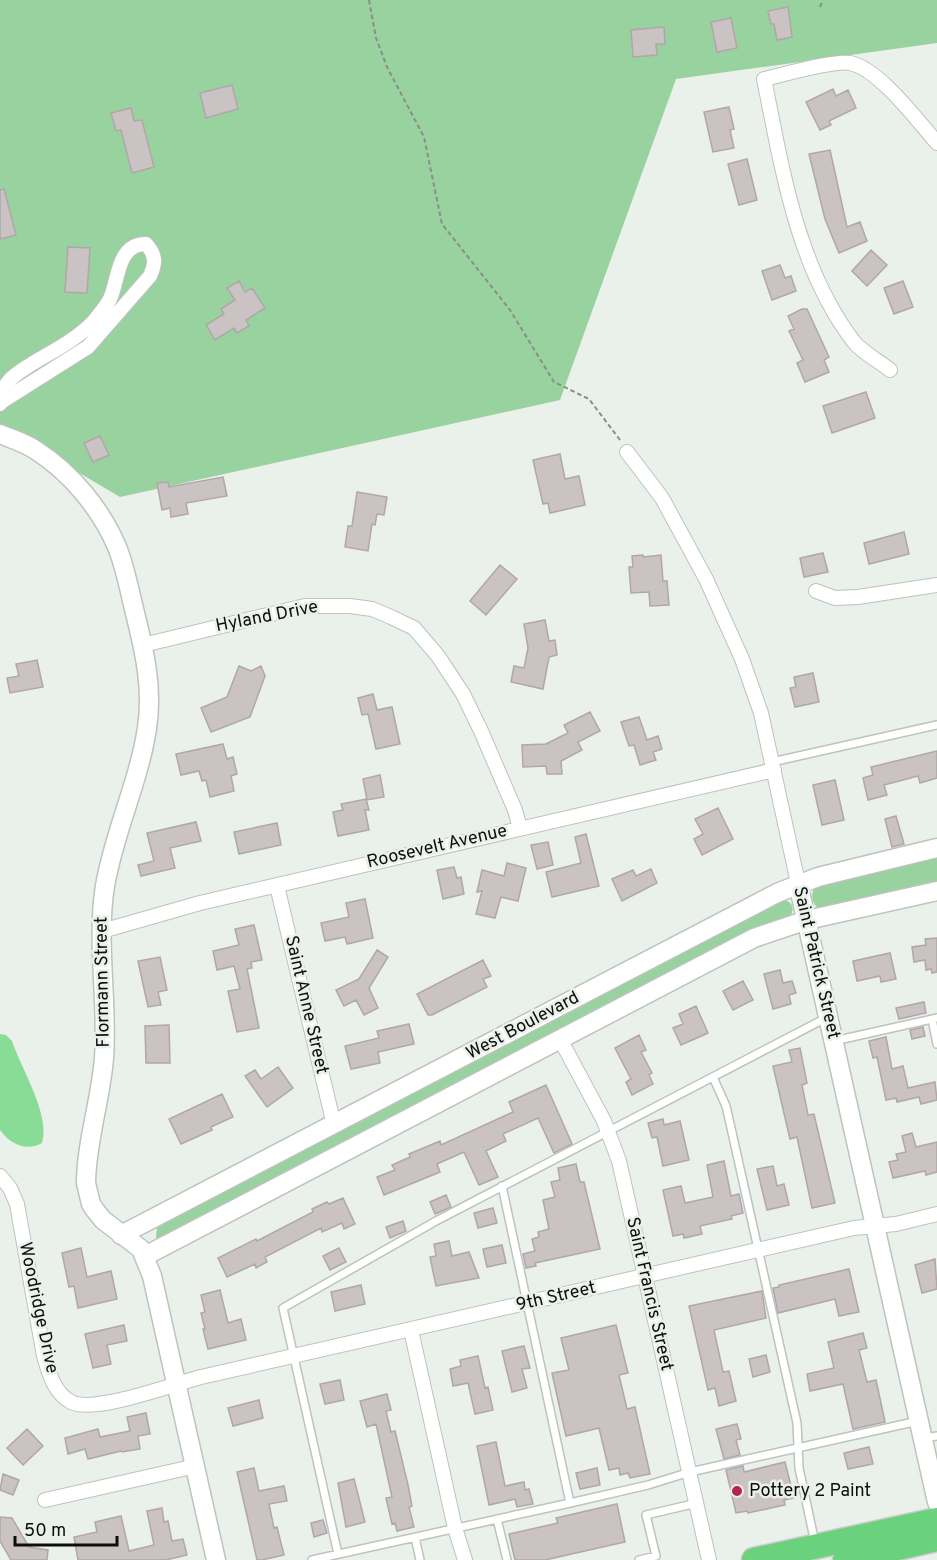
<svg xmlns="http://www.w3.org/2000/svg" width="937" height="1560" viewBox="0 0 937 1560" font-family="Overpass,sans-serif">
	<rect width="100%" height="100%" fill="#eaf0ea"/>
	<path fill="#98d29f" d="M0,0H937V43L676,79L560,400L120,497L0,426Z
		M937,854V885L818,909C812,902 810,895 815,887Z
		M784,900C793,902 795,909 790,916L158,1240L156,1237L157,1228L181,1214L776,902Z"/>
	<path fill="#89dc95" d="M0,1034L6,1035L12,1041C21,1068 51,1116 42,1143C26,1152 10,1144 0,1130Z"/>
	<path fill="#cbc2c3" stroke="#b0a7a8" stroke-width="1.5" d="M788,7L792,37L777,40L774,24H771L768,11Z
		M731,18L737,48L717,52L711,22Z
		M664,27L665,44H656L657,55L633,57L631,30Z
		M232,85L238,109L206,118L200,93Z
		M833,89L836,96L848,90L856,108L829,121L831,125L820,130L806,102Z
		M729,107L734,129L730,130L734,148L713,152L704,112Z
		M131,108L134,121L142,120L154,167L132,173L121,130L116,131L111,113Z
		M830,150L847,227L860,222L867,241L839,253L825,219L809,154Z
		M747,159L757,200L739,205L728,164Z
		M4,189L16,235L0,239V190Z
		M68,247L90,248L87,293L65,292Z
		M871,250L887,265L867,286L852,271Z
		M780,265L785,278L791,276L796,291L772,300L762,271Z
		M239,281L245,292L252,288L265,308L246,320L249,326L237,333L234,328L215,340L206,325L224,314L221,309L235,300L227,288Z
		M903,281L913,307L894,314L884,288Z
		M802,309H807L829,357L824,360L829,372L805,382L797,363L803,360L789,331L794,329L788,316Z
		M866,392L875,418L832,433L823,406Z
		M100,436L109,455L93,462L84,443Z
		M560,454L565,479L579,476L585,505L550,513L548,503L543,504L533,460Z
		M223,477L227,496L186,503L188,514L171,517L170,508L162,510L157,483L168,482L169,487Z
		M357,492L387,497L384,515L377,514L375,525L372,524L368,551L345,547L348,526H352Z
		M904,532L909,554L869,564L864,543Z
		M823,553L828,572L804,577L800,558Z
		M643,555V557L661,555L663,581H667L669,605L650,606L649,592L631,593L629,567H633L632,556Z
		M500,565L517,579L486,615L470,601Z
		M545,620L549,641L555,640L557,655L549,657L543,689L511,682L514,666L524,668L528,648L524,624Z
		M37,660L43,687L10,693L7,678L19,676L16,664Z
		M239,666L251,671L261,666L265,676L250,717L211,732L201,708L227,697Z
		M813,673L819,702L795,707L790,688L796,687L794,677Z
		M373,694L377,710L392,707L400,744L376,749L368,714L362,715L358,698Z
		M590,712L600,731L578,742L582,750L561,761L562,774H547L546,766L523,767L522,745L546,744L568,733L564,725Z
		M639,717L647,740L658,736L662,749L653,752L656,760L640,765L634,745L629,746L621,722Z
		M223,744L227,759L233,757L237,774L231,776L234,791L210,797L206,780L202,781L199,771L181,775L176,754Z
		M937,751V778L920,783L918,776L884,785L887,795L868,800L863,778L873,775L871,767Z
		M380,775L384,797L367,800L363,779Z
		M835,780L844,820L822,825L813,785Z
		M366,799L369,810H365L369,830L338,836L333,812L343,810L341,804Z
		M718,808L733,839L702,855L694,839L703,834L695,819Z
		M896,816L904,844L892,847L885,819Z
		M196,822L201,841L170,848L175,868L141,876L138,865L154,861L147,833Z
		M277,823L281,845L239,854L234,832Z
		M586,834L599,886L552,897L546,872L581,863L575,837Z
		M548,842L553,865L537,869L531,845Z
		M507,863L526,868L518,901L501,897L495,918L476,914L482,891L477,892L482,870L504,876Z
		M454,867L457,878L461,877L464,894L443,899L437,870Z
		M651,869L657,883L622,901L612,879L633,870L636,876Z
		M365,899L373,938L347,944L345,937L325,941L321,923L349,917L346,903Z
		M254,925L262,960L251,962L252,968L247,969L259,1028L237,1032L228,991L240,989L234,966L217,970L213,951L239,945L235,929Z
		M937,938V972L932,973L931,969L926,970L925,960L914,962L912,947L926,945L925,939Z
		M377,950L388,957L369,988L378,1008L364,1015L356,1000L344,1006L336,990L359,979Z
		M890,953L896,979L881,982L880,976L857,981L853,961Z
		M160,957L167,990L158,992L161,1005L148,1007L138,961Z
		M483,960L491,976L483,979L487,987L432,1015H428L417,994Z
		M780,970L783,983L792,981L796,993L789,995L791,1004L773,1009L764,974Z
		M743,981L753,1000L733,1010L723,991Z
		M924,1002L926,1013L899,1019L896,1008Z
		M696,1006L708,1033L681,1045L673,1028L683,1024L679,1014Z
		M409,1024L414,1044L378,1052L380,1063L351,1069L345,1046L379,1038L377,1031Z
		M169,1025L170,1063H146L145,1026Z
		M923,1027L925,1036L912,1039L910,1030Z
		M639,1035L646,1050L641,1052L652,1073L649,1075L653,1084L632,1095L626,1082L631,1079L615,1048Z
		M886,1037L892,1069L903,1066L908,1088L935,1082L937,1100L921,1104L919,1097L897,1102L896,1098L886,1100L877,1057L873,1058L869,1041Z
		M800,1048L807,1083L802,1085L808,1115L814,1114L835,1203L812,1208L797,1137L790,1139L773,1066L792,1062L789,1050Z
		M278,1067L293,1088L267,1107L245,1076L255,1070L261,1079Z
		M546,1085L572,1144L554,1153L538,1118L503,1134L506,1141L486,1151L498,1177L479,1185L464,1152L437,1164L440,1172L384,1195L377,1177L395,1170L392,1165L410,1157L409,1154L440,1141L441,1145L513,1112L509,1102Z
		M222,1094L233,1117L211,1127L212,1130L181,1144L169,1119Z
		M663,1119L664,1125L680,1121L689,1160L663,1166L657,1137L652,1138L648,1123Z
		M912,1133L916,1147L937,1142V1172L926,1175L925,1171L893,1178L889,1162L898,1160L896,1154L906,1152L902,1136Z
		M724,1161L731,1196L739,1194L743,1213L731,1216L732,1219L700,1226L702,1234L684,1238L683,1234L673,1236L663,1190L681,1186L685,1203L713,1197L707,1165Z
		M576,1164L580,1182H584L600,1249L535,1263L536,1266L526,1268L523,1254L535,1251L532,1239L539,1237L538,1232L549,1229L543,1200L555,1197L551,1182L560,1180L558,1168Z
		M773,1166L777,1186L784,1184L789,1205L767,1210L757,1169Z
		M446,1195L451,1207L435,1214L430,1202Z
		M343,1198L355,1224L344,1229L342,1223L322,1232L321,1228L265,1257L267,1262L256,1268L255,1264L227,1277L218,1258L256,1239L257,1241L313,1212L312,1209L327,1202L329,1204Z
		M493,1208L497,1223L478,1228L474,1213Z
		M403,1221L406,1231L390,1238L386,1227Z
		M449,1241L452,1256L469,1252L479,1278L436,1286L430,1257L436,1256L434,1244Z
		M502,1245L506,1263L487,1267L483,1249Z
		M81,1248L87,1277L111,1271L117,1299L78,1308L74,1286L69,1287L62,1253Z
		M339,1248L346,1262L330,1270L323,1256Z
		M935,1259L937,1289L922,1293L915,1265Z
		M849,1269L859,1312L839,1316L835,1299L778,1313L773,1288L779,1287V1285Z
		M361,1285L365,1304L335,1311L331,1292Z
		M220,1290L228,1323L241,1319L246,1340L208,1349L203,1329H205L201,1313L205,1312L201,1295Z
		M762,1291L766,1318L714,1330L723,1372L729,1371L736,1401L719,1406L715,1388L708,1390L689,1306Z
		M124,1325L127,1341L107,1345L111,1364L93,1368L85,1334Z
		M616,1325L628,1373L619,1375L627,1409L635,1407L650,1474L630,1478L628,1473L620,1475L619,1468L609,1470L599,1428L566,1436L552,1373L569,1370L561,1338Z
		M863,1333L867,1348L859,1350L867,1382L876,1380L885,1422L853,1429L843,1384L810,1391L807,1374L834,1368L828,1342Z
		M524,1346L530,1368L522,1369L527,1388L512,1392L502,1351Z
		M766,1355L770,1372L753,1377L749,1359Z
		M478,1356L485,1388L488,1387L493,1410L475,1414L468,1383L453,1386L450,1369L461,1366L460,1360Z
		M340,1380L344,1400L325,1404L320,1384Z
		M387,1394L391,1410L386,1411L391,1432L395,1431L408,1485L412,1506L409,1507L414,1527L397,1531L395,1523L392,1524L386,1498L392,1497L376,1424L367,1427L360,1401Z
		M259,1400L263,1418L233,1426L228,1408Z
		M146,1413L150,1434L138,1436L140,1449L122,1452L121,1451L88,1459L85,1449L68,1454L65,1438L98,1429L100,1437L130,1431L127,1417Z
		M737,1424L741,1439L736,1440L740,1455L724,1459L716,1429Z
		M27,1429L43,1446L23,1465L7,1448Z
		M496,1442L505,1486L524,1482L525,1490L529,1489L533,1504L517,1507L515,1499L489,1505L477,1446Z
		M869,1447L873,1464L848,1469L844,1453Z
		M785,1462L794,1498L784,1500L785,1505L748,1513L747,1511L736,1513L726,1470L743,1466L744,1472Z
		M254,1468L259,1491L284,1486L287,1501L269,1504L274,1528L277,1527L284,1555L262,1560H257L237,1472Z
		M597,1468L600,1485L580,1489L576,1473Z
		M3,1474L19,1480L13,1495L0,1490Z
		M354,1479L365,1522L346,1527L338,1483Z
		M617,1504L625,1542L545,1560H515L509,1534L558,1523L556,1518Z
		M162,1508L164,1522L168,1521L172,1541L183,1539L187,1555L166,1560H78L74,1537L97,1532L95,1522L121,1516L129,1551L154,1545L147,1511Z
		M0,1517L12,1518L29,1547L48,1550L47,1560H11L0,1541Z
		M323,1520L327,1533L314,1537L311,1523Z"/>
	<g fill="none" stroke-linecap="round" stroke-linejoin="round">
		<defs>
			<path id="lane" d="M772,762L937,725
				M932,1019L937,1044
				M834,1041L937,1018
				M713,1077L726,1106L731,1128L797,1423L799,1468L815,1543
				M502,1186L570,1503
				M925,1438L937,1436
				M497,1519L507,1560
				M415,1537L420,1560
				M338,1554L283,1308L436,1221L826,1018
				M312,1560L570,1503L648,1485L690,1472L918,1421
				M639,1560L656,1556L646,1515L697,1503"/>
			<path id="street" d="M890,370C879,361 863,353 854,342C797,268 782,168 764,79C782,75 834,60 850,63C878,68 918,121 937,143
				M0,404C2,397 3,388 8,382C14,374 24,369 33,363C53,351 77,339 93,322C99,315 106,307 110,299C119,279 117,244 146,244C156,255 156,263 150,276L88,347L1,402
				M627,452L662,498L706,579L742,659L761,713L798,883
				M816,591L835,598L858,597L937,585
				M143,645L305,606H350L372,609L391,617L414,628L438,656L463,694L481,731L515,810L520,828
				M277,886L334,1125
				M102,931L200,903L774,770
				M560,1039L604,1121L619,1161L709,1560
				M0,1176L10,1188L17,1204L44,1356C49,1373 54,1393 71,1402C93,1414 174,1384 201,1377L854,1228L896,1224L937,1214
				M411,1330L455,1528L465,1560
				M45,1500L196,1466"/>
			<path id="secondary" d="M0,434C12,439 26,443 37,451C71,473 101,509 117,547C126,569 130,594 136,617C145,654 153,690 147,728C139,782 114,832 105,886C96,942 108,1000 104,1058C101,1098 86,1144 86,1183L91,1204L95,1210L103,1220L141,1249L152,1276L216,1560
				M798,883L937,1502
				M121,1235L777,893L818,877L937,848
				M145,1256L754,938L807,920L937,891"/>
			<path id="highway" d="M754,1560L937,1520
				M845,1560L937,1539"/>
		</defs>
		<use href="#lane" stroke="#bdc3be" stroke-width="10"/>
		<use href="#street" stroke="#bdc3be" stroke-width="16"/>
		<use href="#secondary" stroke="#bdc3be" stroke-width="21"/>
		<use href="#highway" stroke="#cacaca" stroke-width="27"/>
		<path stroke="#8a8e8a" stroke-width="2" stroke-dasharray="4.5 3" stroke-linecap="butt" d="M369,0L376,38L387,67L424,137L442,224L510,310L554,382L589,399L620,440
			M820,7L823,0"/>
		<use href="#lane" stroke="#fff" stroke-width="7"/>
		<use href="#street" stroke="#fff" stroke-width="14"/>
		<use href="#secondary" stroke="#fff" stroke-width="18"/>
		<use href="#highway" stroke="#6ad17d" stroke-width="24"/>
	</g>
	<circle fill="#b42454" stroke="#eaf0ea" stroke-width="2" cx="737" cy="1491" r="6"/>
	<g text-anchor="middle" dominant-baseline="central" stroke-width="5" stroke-linejoin="round" paint-order="stroke">
		<g font-size="18" fill="#0c0e0c" stroke="#eaf0ea">
			<text transform="translate(267 617) rotate(-11)">Hyland Drive</text>
			<text transform="translate(437 847) rotate(-13)">Roosevelt Avenue</text>
			<text transform="translate(816 963) rotate(77)">Saint Patrick Street</text>
			<text transform="translate(103 982) rotate(-91)">Flormann Street</text>
			<text transform="translate(306 1005) rotate(77)">Saint Anne Street</text>
			<text transform="translate(523 1026) rotate(-28)">West Boulevard</text>
			<text transform="translate(649 1294) rotate(77)">Saint Francis Street</text>
			<text transform="translate(556 1297) rotate(-13)">9th Street</text>
			<text transform="translate(38 1308) rotate(78)">Woodridge Drive</text>
		</g>
		<g font-size="18" fill="#0c0e0c" stroke="#eaf0ea" text-anchor="start">
			<text x="749" y="1491">Pottery 2 Paint</text>
		</g>
	</g>
	<path d="M15 1536v9h102v-9" fill="none" stroke="#0c0e0c" stroke-width="3"/>
	<text x="24" y="1536" font-size="18" fill="#0c0e0c" stroke="#eaf0ea" stroke-width="4.5" paint-order="stroke">50 m</text>
</svg>
